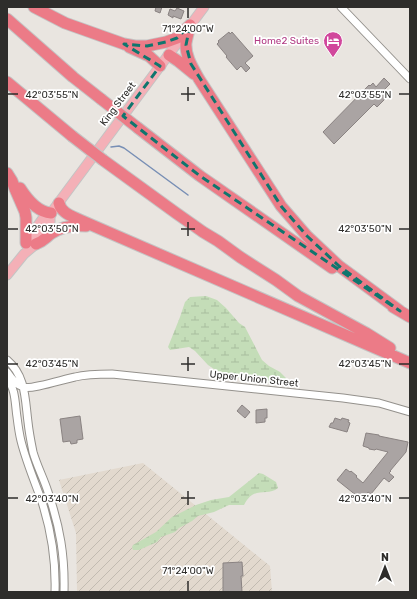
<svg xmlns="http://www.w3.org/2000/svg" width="417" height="599" viewBox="0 0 417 599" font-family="Rubik,sans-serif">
	<defs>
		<pattern id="industrial-furrows" width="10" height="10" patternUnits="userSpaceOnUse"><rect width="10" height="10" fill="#e2d9ce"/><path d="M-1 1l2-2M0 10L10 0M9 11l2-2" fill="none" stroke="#c2bbb1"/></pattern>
		<pattern id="wetland-marsh" width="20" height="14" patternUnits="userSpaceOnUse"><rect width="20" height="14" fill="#c4ddb8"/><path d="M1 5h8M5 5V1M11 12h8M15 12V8" fill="none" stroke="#a9be9e"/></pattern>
	</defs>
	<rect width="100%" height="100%" fill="#e9e5e0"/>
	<path fill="url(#industrial-furrows)" d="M143,463L270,566L272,592H77L76,533L59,480Z"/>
	<path fill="url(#wetland-marsh)" d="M206,296L217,300L226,308L239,323L245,327L262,360L269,366L280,372L286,378L288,383L278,385L223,375L208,365L195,351L189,347L170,350L168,347L180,317L185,302L190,297Z
		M259,473L263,474L276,482L278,488C267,497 254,485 244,505H229L214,512L198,516L192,521L179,528L175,532L161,537L157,542L139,550H133L132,547L133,545L156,532L172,517L196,505L211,500L229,497Z"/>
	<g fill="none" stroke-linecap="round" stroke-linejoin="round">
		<path stroke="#788fb5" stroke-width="1.5" d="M111,147L119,146L124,148L188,195"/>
	</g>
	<path fill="#aaa4a3" stroke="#8a8382" d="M156,7H162L160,13L155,11Z
		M177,8L184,11L181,19L173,16V18L168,15L170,9L175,11Z
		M229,32L230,34L232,32L253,56L245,63L250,68L246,72L241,66L237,70L226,57L227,56L217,44L219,42L218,41Z
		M384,78L390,84L383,91L388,96L377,107L374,104L334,144L323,132L369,85L370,86L373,83L376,87Z
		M242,405L250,412L245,418L237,411Z
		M267,409V418H265V422L256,423V410Z
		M80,416L83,439L77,440V443L71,444L70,441L63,442L60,419Z
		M335,418L341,420L342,418L349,420L348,422L350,423L347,432L329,427L331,423H333Z
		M366,433L379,435V436L408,442L406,452L390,471H391L389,473L394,477L389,482L384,478L371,494L368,492L362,500L337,480L346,469L350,472L351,471L357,476L356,477L363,483L388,452L376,449L375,450L369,449V448L363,446Z
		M242,562L243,576H241L242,592H223V563Z"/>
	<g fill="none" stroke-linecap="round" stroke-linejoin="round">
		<defs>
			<path id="minor" d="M341,7L410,79
				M7,360C26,376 25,399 28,422C29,432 31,442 33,452C37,466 44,479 48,492C60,527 65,556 64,592
				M7,372C11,378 16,385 23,387C31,390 64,379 75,377C87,374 100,374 112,374L343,398L379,403L410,412
				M7,379C16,389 15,405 17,417C18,425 19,433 21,441C26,461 34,480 41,499C51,529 56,560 55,592"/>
			<path id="major" d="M26,244L34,231L44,217L50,215
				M7,275L24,254L36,244L50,222V215L51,213L204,7"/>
			<path id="highway" d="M34,7L65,23L124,44L135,46H147L166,42L177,38L189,26
				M7,19L73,77L101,99
				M190,25C189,31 187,37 186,43C185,56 193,68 199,79L281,206L307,236L339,266L400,311
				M129,47L149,56L160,66
				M169,55L178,61L194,74
				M7,82L72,136
				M138,128L200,176L332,268
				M103,160L176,213L203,232L218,241L240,257L276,280L298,296L366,333L390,348
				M7,173L12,181L15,189L25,212L26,218V243
				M20,188C27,199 38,212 51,213
				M59,203C61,213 72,216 80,220L410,363
				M36,244C44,241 45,238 52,233C63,226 74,225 86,226
				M393,307L410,317"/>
		</defs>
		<use href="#minor" stroke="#94918c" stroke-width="9"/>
		<use href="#major" stroke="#c4c4c4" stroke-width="11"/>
		<use href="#highway" stroke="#c4c4c4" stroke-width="13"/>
		<use href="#minor" stroke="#fff" stroke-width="7"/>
		<use href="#major" stroke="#f4b0b7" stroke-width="9"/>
		<use href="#highway" stroke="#ec7b87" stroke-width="11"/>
		<defs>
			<path id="highway-bridge" d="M101,99L138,128
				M72,136L103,160"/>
		</defs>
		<use href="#highway-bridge" stroke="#c4c4c4" stroke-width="13" stroke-linecap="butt"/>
		<use href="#highway-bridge" stroke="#ec7b87" stroke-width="11"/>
	</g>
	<path fill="none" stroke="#0f766e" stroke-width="3" stroke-dasharray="8 5" stroke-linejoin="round" d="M190,25L186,45L191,64L281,206L307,236L339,266L400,311L200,176L123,116L160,66L124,44L147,46L166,42L177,38Z"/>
	<path fill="none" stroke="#2e2d2b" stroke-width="1.5" d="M188,8V18M188,87V101M8,94H18M181,94H195M399,94H409M188,222V236M8,229H18M181,229H195M399,229H409M188,357V371M8,364H18M181,364H195M399,364H409M188,491V505M8,498H18M181,498H195M399,498H409M188,581V591"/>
	<defs>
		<symbol id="hotel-pin" viewBox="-11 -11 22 30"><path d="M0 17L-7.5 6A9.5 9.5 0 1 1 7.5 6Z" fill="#d1479c" stroke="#fff"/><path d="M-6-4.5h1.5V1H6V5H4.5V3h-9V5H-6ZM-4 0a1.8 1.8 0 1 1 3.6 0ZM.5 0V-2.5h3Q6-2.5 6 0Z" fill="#fff"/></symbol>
	</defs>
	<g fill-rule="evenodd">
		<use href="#hotel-pin" x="322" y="30" width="22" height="30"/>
	</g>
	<g text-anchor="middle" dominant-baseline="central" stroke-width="3.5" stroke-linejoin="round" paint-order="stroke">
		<g font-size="10" fill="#b23c85" stroke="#fff" text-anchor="end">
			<text x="319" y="41">Home2 Suites</text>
		</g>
		<g font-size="10" fill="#2e2d2b" stroke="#fff">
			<text transform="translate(118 104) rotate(-53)">King Street</text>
			<text transform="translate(254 379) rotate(6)">Upper Union Street</text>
		</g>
	</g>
	<g font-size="10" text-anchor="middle" fill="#2e2d2b" stroke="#fff" stroke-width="3.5" stroke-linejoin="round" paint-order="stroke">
		<text x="188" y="32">71°24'00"W</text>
		<text x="52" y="98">42°03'55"N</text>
		<text x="365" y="98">42°03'55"N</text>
		<text x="52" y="232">42°03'50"N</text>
		<text x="365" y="232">42°03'50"N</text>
		<text x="52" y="367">42°03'45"N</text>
		<text x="365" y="367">42°03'45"N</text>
		<text x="52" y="502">42°03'40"N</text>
		<text x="365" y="502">42°03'40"N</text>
		<text x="188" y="574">71°24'00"W</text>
	</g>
	<rect width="417" height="599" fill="none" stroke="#2e2d2b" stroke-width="16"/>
	<g transform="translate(385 567)" stroke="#ffffff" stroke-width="3" paint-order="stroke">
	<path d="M0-3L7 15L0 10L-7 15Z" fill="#2e2d2b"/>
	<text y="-6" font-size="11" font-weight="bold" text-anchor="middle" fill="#2e2d2b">N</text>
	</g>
</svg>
